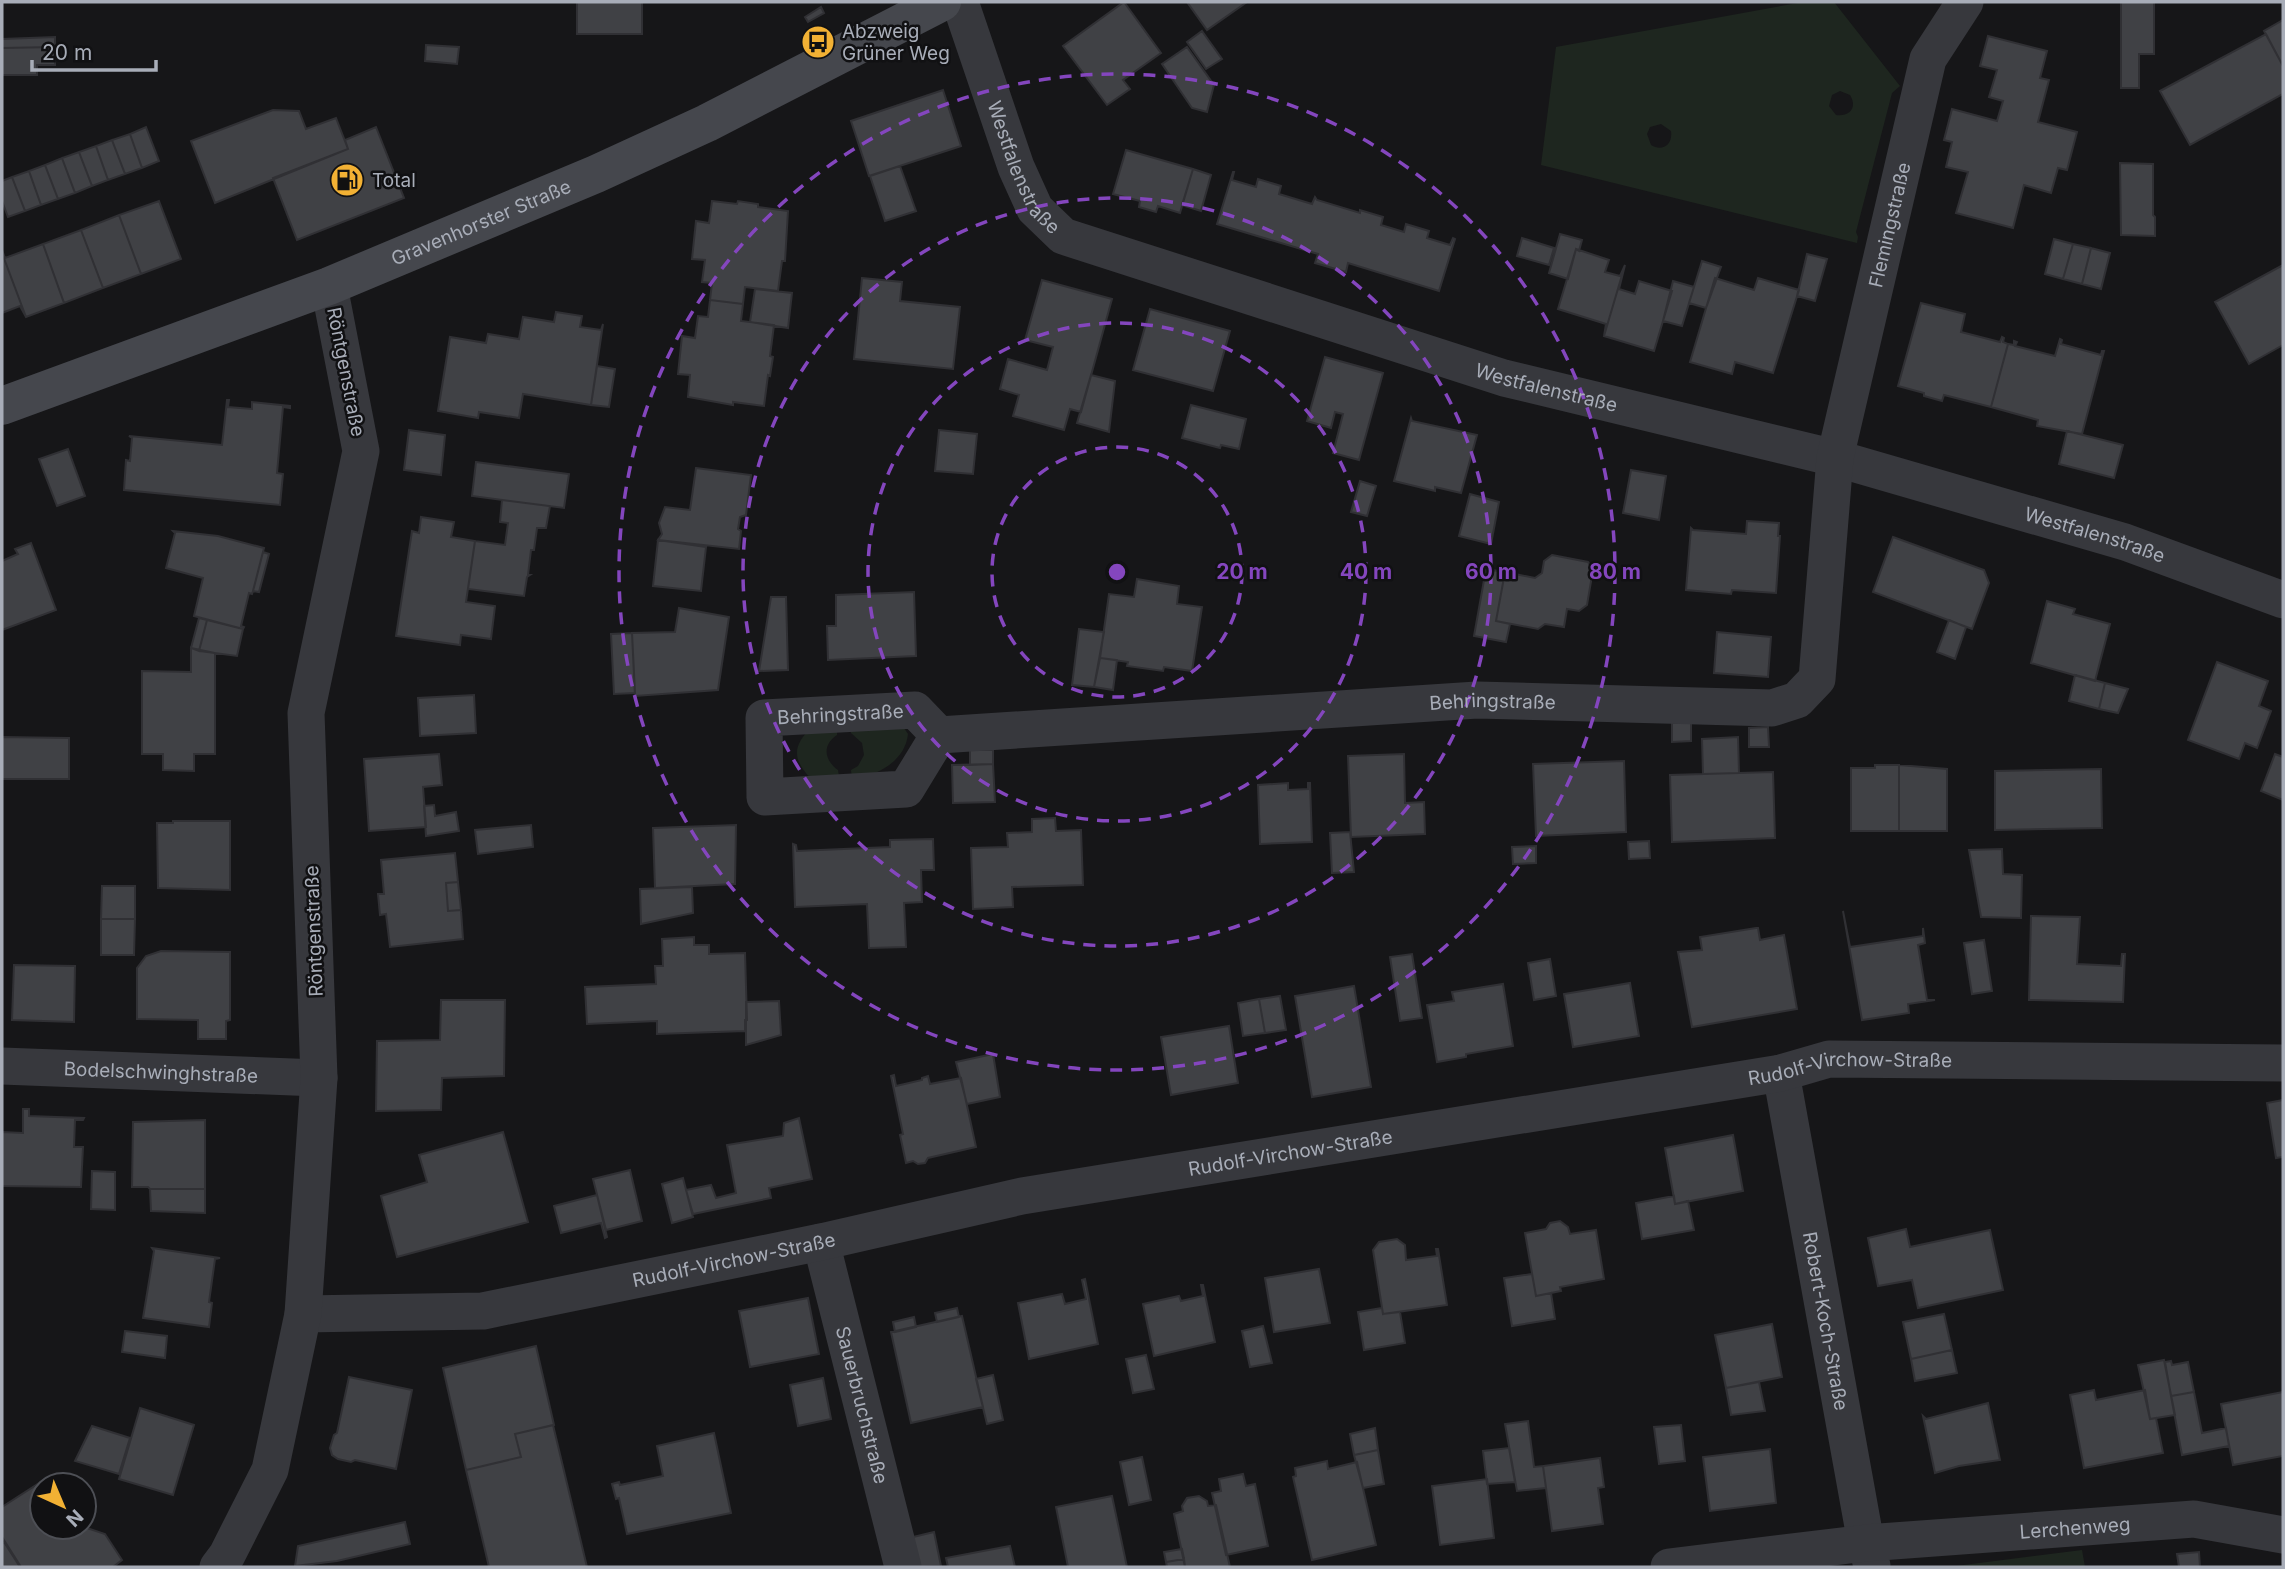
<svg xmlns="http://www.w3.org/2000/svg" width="2285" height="1569" viewBox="0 0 2285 1569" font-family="Inter,sans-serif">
	<rect width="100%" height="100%" fill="#161618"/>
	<path fill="#1e261f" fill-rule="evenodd" d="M1803,2H1834L1900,86L1892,93L1856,232L1858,237L1857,243L1541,165L1556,47ZM1840,91L1850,95C1858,108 1849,117 1836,115L1829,106L1832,95ZM1661,124L1671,131C1673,145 1662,152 1651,145L1647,134L1650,127Z
		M837,726V735C822,745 824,760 838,770L840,782L812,780C793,760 791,747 812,727Z
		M850,726L904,728L908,734C905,762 877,775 852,780L851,770L858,766L864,755L862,743L851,733Z
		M2082,1550L2085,1567H1948Z"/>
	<path fill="#404145" stroke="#303034" stroke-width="2" d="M577,2H642V34H577Z
		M1124,2L1161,53L1123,80L1130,89L1107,105L1063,46Z
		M1187,2H1247L1207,30Z
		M2121,2H2154V54H2139V88H2121Z
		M821,7L824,13L808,22L805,17Z
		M2283,20V66L2264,31Z
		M1202,31L1222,59L1206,69L1187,42Z
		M2266,34L2283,66V94L2190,145L2160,91Z
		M1988,36L2047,51L2040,78L2049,80L2038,122L2077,132L2067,170L2058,168L2051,193L2024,185L2013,228L1956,213L1968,172L1946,167L1952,142L1944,140L1952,109L1997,121L2003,101L1989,97L1997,70L1980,66Z
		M55,37V47L2,48V39Z
		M426,45L459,47L457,64L425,61Z
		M55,47V65H37V75H2V48Z
		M1187,47L1214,85L1207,112L1192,108L1162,64Z
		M943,90L961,146L869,176L851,121Z
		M273,110L299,111L306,129L336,118L348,149L215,203L191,141Z
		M146,127L159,161L142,168L130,134Z
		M376,127L404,198L297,240L273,178L348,149L345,140Z
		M130,134L142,168L125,174L112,140Z
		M112,140L125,174L108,180L96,146Z
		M96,146L108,180L92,186L79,152Z
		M1126,150L1193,169L1180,213L1158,206L1156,212L1139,207L1140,201L1113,194Z
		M79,152L92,186L75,193L62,158Z
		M62,158L75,193L58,199L45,165Z
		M2120,163L2153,164V215L2155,217V236L2121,235Z
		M45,165L58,199L41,205L29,171Z
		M900,166L916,211L885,221L870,176Z
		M1193,169L1211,175L1201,211L1182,205Z
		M29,171L41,205L25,211L12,177Z
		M1233,172H1234L1232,180L1256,187L1258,179L1281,186L1279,194L1312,204L1315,197L1317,200L1360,213V210L1383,217L1381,225L1404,232L1406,224L1429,231L1427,238L1450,245L1453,238L1455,239L1439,291L1348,263L1346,272L1315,263L1318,254L1217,224Z
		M12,177L25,211L8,217L2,201V181Z
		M159,201L181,259L141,274L119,215Z
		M712,201L737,204L738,201L758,204V207L788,211L785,261H782L778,291L745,287L743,304L710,300L712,283L702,282L705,260L692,259L696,221L709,223Z
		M119,215L141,274L103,288L81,230Z
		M81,230L103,288L64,303L43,244Z
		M1560,234L1582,240L1579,251L1576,249L1568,279L1549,273Z
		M1522,238L1554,248L1549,265L1517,256Z
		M2054,239L2073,244L2063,279L2045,274Z
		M43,244L64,303L26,317L2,253V250L5,258Z
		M2073,244L2091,248L2082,284L2063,279Z
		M2091,248L2110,253L2101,289L2082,284Z
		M1576,249L1609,260L1605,272L1620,276L1625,265L1604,336L1606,324L1558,309Z
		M2,253L26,317L20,306L2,313Z
		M1807,254L1827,259L1815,301L1797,296Z
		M1702,261L1721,267L1706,308L1689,303Z
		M1625,265L1619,289L1635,294L1639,281L1672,291L1654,351L1604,336Z
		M2283,265V345L2249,364L2215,302Z
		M862,278L902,282L900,301L960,307L953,369L854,359Z
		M1715,278L1754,290L1758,278L1799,290L1773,373L1735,362L1732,374L1690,362Z
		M1042,280L1112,299L1081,412L1070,409L1064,430L1013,416L1019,395L1000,389L1008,359L1047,370L1053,347L1025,340Z
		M1673,281L1694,287L1682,326L1663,321Z
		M755,289L792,293L788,328L750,322Z
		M710,300L743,304L741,321L774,325L770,356L773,357L770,376L768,375L764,406L733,402V405L688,397L690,375L678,374L682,336L695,338L698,316L708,317Z
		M1921,303L1965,314L1961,332L2000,342L2002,337L2004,338L2003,342L2008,344L1991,407L1944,395L1942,401L1924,396V393L1898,386Z
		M1150,309L1230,331L1213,391L1133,370Z
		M556,312L582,316L580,327L601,330L603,324L591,405L523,394L519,418L479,412L478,418L438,411L450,337L486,343L488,334L519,339L523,317L554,322Z
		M2060,339L2062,340L2061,344L2101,355L2102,351H2104L2082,434L2037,426L2038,420L1991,407L2008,344L2014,345V341L2017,342L2015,346L2055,356Z
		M1325,357L1383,373L1359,460L1333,453L1343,414L1335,412L1331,428L1307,421Z
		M597,366L615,369L609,407L591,405Z
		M1091,375L1115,381L1109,432L1077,423Z
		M227,400H229L228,407L252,409V402L290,406V408L283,407L277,473L283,474L280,505L124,490L126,460L130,461L132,438L129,436L222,445Z
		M1191,405L1246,419L1239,449L1221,445L1220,448L1182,438Z
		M1411,418L1412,421L1477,435L1461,493L1435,487V491L1394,481Z
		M409,430L445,435L441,475L404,470Z
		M939,430L977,434L973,474L935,471Z
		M2067,431L2123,445L2114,478L2059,464Z
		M68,449L85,496L57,506L39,459Z
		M476,462L569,474L564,508L472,496Z
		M696,468L751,475L746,515L740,517L738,529L741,531L739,549L658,540L662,534L659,523L665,507L690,510Z
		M1631,470L1666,476L1659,520L1623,513Z
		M1360,481L1376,486L1367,516L1351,512Z
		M1470,494L1499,502L1491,544L1459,536Z
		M502,500L550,506L546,528H537L534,550H531L528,575H530L527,577L524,596L468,589L475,541L505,545L508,523L500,522Z
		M421,517L454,522L451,537L475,541L466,602L495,606L491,639L461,635L460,645L396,636L412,531L419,533Z
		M1747,521L1779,523L1778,536H1780L1776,593L1732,590L1731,594L1686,590L1691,528L1693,530L1746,534Z
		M173,531L218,536L264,548L253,591L252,594L249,593L241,626L244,627L243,629L194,616L203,578L166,568L175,533Z
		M1893,537L1984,570L1989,583L1972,629L1873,592Z
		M658,540L706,547L701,591L653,586Z
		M31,543L56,610L2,630V561L18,554L15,549Z
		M263,552L269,554L259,592L253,591Z
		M1552,555L1588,562L1593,570L1587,605L1579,611L1567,609L1564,627L1545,624L1538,629L1496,621L1505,572L1535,578L1542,573L1544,561Z
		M1486,569L1505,572L1496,621L1510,624L1506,642L1474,636Z
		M1137,579L1179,586L1177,604L1202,607L1192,671L1164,667L1163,671L1127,666L1128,662L1100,658L1109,594L1134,597Z
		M914,592L916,656L828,660L827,626H836V595Z
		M771,597H786L788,670L759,671Z
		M2047,601L2075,609L2073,614L2110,624L2095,681L2031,663Z
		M679,608L729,617L718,690L635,696L632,633L675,632Z
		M199,618L207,620L199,651L191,648Z
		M207,620L243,629L237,656L199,651Z
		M1949,620L1966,627L1955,659L1937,652Z
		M1079,629L1104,632L1094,687L1072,685Z
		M1717,632L1771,637L1768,677L1714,673Z
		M632,633L635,693L614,694L611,634Z
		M191,648L215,653V754H194V771L163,770V754H142V671L191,672Z
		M1100,658L1117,660L1113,690L1094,687Z
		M2217,662L2268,681L2259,706L2271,711L2257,748L2245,743L2239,759L2188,740Z
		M2075,675L2105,683L2099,709L2069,701Z
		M2105,683L2128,689L2118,713L2099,709Z
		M474,695L476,733L420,736L418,698Z
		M1691,722V741L1672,742V723Z
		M1768,727L1769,747H1749V728Z
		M2,737L69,738V779H2Z
		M1738,737L1739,773L1703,774L1702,739Z
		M970,750H993V764L970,765Z
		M439,754L442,785L423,787L426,827L369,831L364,759Z
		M1404,754L1405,803L1424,802L1425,834L1351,837L1348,756Z
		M2275,754L2283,757V800L2261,791Z
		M1624,761L1626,832L1536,836L1533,764Z
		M993,764L995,802L953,803L952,765Z
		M1875,765H1899V831H1851V768H1875Z
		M1899,765L1947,769V831H1899Z
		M2101,769L2102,828L1995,830V771Z
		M1773,772L1775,838L1672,842L1670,775Z
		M1288,783V790L1308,789V783H1310L1312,842L1260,844L1258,785Z
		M434,805L435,816L456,812L459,831L426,836L424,806Z
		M1055,818L1056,831L1081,830L1083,885L1012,887L1013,907L973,909L971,848L1008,847L1007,833L1032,832V819Z
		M173,821H230V890L158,888L157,823H173Z
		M531,825L533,847L478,854L475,830Z
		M736,825L735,884L655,888L653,828Z
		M1350,832L1354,872L1332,873L1330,833Z
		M933,839L934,870H921L922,902L904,903L906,947L869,948L867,904L795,907L793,844L796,845L797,851L890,847V840Z
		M1649,841L1650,858L1629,859L1628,842Z
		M1536,846V863L1513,864L1512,847Z
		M2002,849L2003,874L2022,875L2021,918L1981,917L1969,850Z
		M455,853L458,882L446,883L448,911L461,910L463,939L390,947L386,914L380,915L378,894H384L381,860Z
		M458,882L461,910L448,911L446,883Z
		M102,886H135V919H101Z
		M692,887L693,913L641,924L640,889Z
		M1843,911L1850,947L1923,936V928L1925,943L1918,945L1927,1000H1935L1908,1004L1909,1013L1862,1020Z
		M2031,916L2080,917L2077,964L2121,966L2122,954H2125L2123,1002L2029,1000Z
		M101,919H135L134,955H101Z
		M1756,928H1758L1760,940L1784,935L1797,1009L1692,1027L1678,952L1702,950L1700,937Z
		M694,937V945H709V954L745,953L747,1020H745V1031L657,1034V1021L587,1024L585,987L656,984L655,966H663L662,939Z
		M1984,940L1992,991L1972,994L1964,943Z
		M161,951L230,952V1020L226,1021V1039H198V1020L137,1019V968L146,956Z
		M1412,954L1422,1018L1400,1021L1390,957Z
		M1550,959L1556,996L1534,1000L1528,963Z
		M14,965L75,966L74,1022L12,1020Z
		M1630,983L1639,1036L1573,1047L1564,994Z
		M1503,984L1513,1046L1466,1054V1057L1437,1062L1427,1005L1454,1001L1452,992Z
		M1354,986L1371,1087L1312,1097L1295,996Z
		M1280,996L1286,1030L1265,1033L1259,999Z
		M1259,999L1265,1033L1243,1036L1238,1003Z
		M441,1000H505L504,1076L442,1078L441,1110L376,1111L377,1041L440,1040Z
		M779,1001L781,1035L746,1045V1002Z
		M1229,1026L1238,1083L1171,1095L1161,1037Z
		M993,1054L1000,1097L967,1104L956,1062Z
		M894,1075L896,1086L922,1080V1078L928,1076L930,1084L961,1078L976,1147L928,1158L925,1163L918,1164L913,1161L906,1163L900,1135L903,1134L891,1076Z
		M2283,1100V1157L2276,1158L2267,1103Z
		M23,1109H29V1116L84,1118L83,1120H75L74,1147H83L81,1187L2,1186V1132L23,1133Z
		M799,1118L812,1179L769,1188L771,1198L693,1214L686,1190L711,1185L716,1198L736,1193L727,1145L783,1136L784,1123Z
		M205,1120V1189H150L148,1187H132L133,1122Z
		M503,1132L528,1222L397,1257L381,1196L427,1182L419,1155Z
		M1733,1135L1743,1191L1675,1204L1665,1148Z
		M630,1170L642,1221L606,1230L593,1179Z
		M92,1171L115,1172V1210L91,1209Z
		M683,1178L693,1217L672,1223L662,1184Z
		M150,1189H205V1213L151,1211Z
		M597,1195L607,1237L605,1238L601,1223L561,1233L554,1206Z
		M1674,1196L1675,1204L1688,1201L1694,1230L1642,1239L1636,1203Z
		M1560,1221L1568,1227L1570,1234L1596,1230L1604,1279L1560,1287L1561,1291L1536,1296L1525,1233L1546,1229L1550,1223Z
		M1906,1229L1910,1247L1990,1230L2003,1290L1918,1308L1912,1280L1878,1286L1868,1238Z
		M1397,1239L1405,1245L1406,1260L1437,1256L1436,1249H1438L1447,1305L1383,1314L1373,1250L1379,1242Z
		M152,1248L220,1258L215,1259L209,1302L212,1303L209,1327L143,1318L154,1251Z
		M1319,1269L1330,1323L1274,1332L1265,1278Z
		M1532,1274L1536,1296L1551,1293L1555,1319L1512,1326L1504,1278Z
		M1085,1279L1098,1344L1029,1359L1018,1303L1062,1294L1065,1304L1086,1299L1082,1280Z
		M1201,1285H1203L1215,1342L1154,1356L1143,1304L1179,1296L1181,1301L1203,1296Z
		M808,1298L819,1354L750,1367L739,1311Z
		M957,1308L959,1317L937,1322L935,1313Z
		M1382,1308L1383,1314L1400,1312L1405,1343L1364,1350L1358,1312Z
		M1944,1314L1952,1350L1911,1359L1903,1322Z
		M962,1316L983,1407L911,1423L891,1332Z
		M914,1317L916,1327L895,1332L893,1322Z
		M1772,1324L1782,1377L1726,1388L1715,1335Z
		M1263,1326L1272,1363L1250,1367L1242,1331Z
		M125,1331L167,1336L165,1358L122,1352Z
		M536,1346L554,1425L515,1434L521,1457L466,1470L443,1368Z
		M1952,1350L1957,1373L1915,1381L1911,1359Z
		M1146,1355L1154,1389L1133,1393L1126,1359Z
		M2164,1360L2175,1415L2150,1419L2138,1365Z
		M2171,1361L2172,1365L2188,1362L2194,1392L2171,1396L2165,1362Z
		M993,1375L1003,1420L987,1424L976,1379Z
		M349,1377L412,1390L396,1469L355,1460L351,1462L338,1459L332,1455L330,1448L334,1435L337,1433Z
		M823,1378L831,1419L798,1426L790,1385Z
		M1759,1382L1765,1411L1731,1415L1726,1388Z
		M2094,1390L2096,1400L2145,1390L2150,1419L2156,1418L2163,1453L2084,1468L2070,1395Z
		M2194,1392L2202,1433L2226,1428L2229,1446L2182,1455L2171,1396Z
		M2283,1392V1456L2233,1465L2221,1404Z
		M1988,1403L2000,1460L1959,1466L1935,1473L1923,1416L1926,1419Z
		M140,1408L194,1425L173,1495L119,1479Z
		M1528,1421L1534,1467L1543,1466L1546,1488L1517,1491L1505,1424Z
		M553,1425L587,1567H489L466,1470L521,1457L515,1434Z
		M1681,1425L1685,1461L1659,1464L1654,1427Z
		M92,1426L130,1438L119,1474L75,1461Z
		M1375,1428L1378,1450L1354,1455L1350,1434Z
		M714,1433L731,1513L627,1534L619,1498L616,1499L612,1484L619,1482L620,1485L663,1476L657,1446Z
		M1509,1448L1515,1482L1487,1484L1483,1451Z
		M1770,1449L1776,1503L1710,1511L1703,1457Z
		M1378,1450L1384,1484L1363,1488L1354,1455Z
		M1142,1457L1151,1500L1129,1505L1120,1462Z
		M1600,1458L1604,1487L1598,1488L1603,1524L1552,1531L1543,1466Z
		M1327,1461L1328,1469L1357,1462L1376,1545L1312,1560L1293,1477L1296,1476L1295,1468Z
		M1243,1474L1246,1486L1255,1484L1268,1546L1226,1555L1212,1493L1221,1491L1219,1479Z
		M1487,1479L1494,1538L1440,1545L1432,1486Z
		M44,1480L47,1485H42V1527H84L105,1534L122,1560L113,1567H21L2,1537V1507Z
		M1112,1496L1127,1567H1068L1056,1507Z
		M1199,1496L1207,1501L1208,1506L1216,1505L1230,1567H1185L1174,1514L1183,1511L1182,1506L1187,1498Z
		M405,1522L410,1544L337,1561L295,1566L298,1546Z
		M934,1532L941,1566L919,1567L913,1537Z
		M4,1542L20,1567H2V1544Z
		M1010,1546L1015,1567H948L946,1558Z
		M1182,1549L1184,1559L1166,1562L1164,1552Z
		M2199,1552L2200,1567H2179L2177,1554Z
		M1184,1559L1185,1567H1167L1166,1562Z"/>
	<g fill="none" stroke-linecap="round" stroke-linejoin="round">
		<g stroke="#37383d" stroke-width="37">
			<path id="s1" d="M960,2L1016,167L1035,209L1063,236L1504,378L1835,458L2125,542L2283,600"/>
			<path id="s2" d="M939,735L906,789L765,797L764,718L915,710L939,735L1477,700L1772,708L1797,700L1817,679L1835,458L1918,102L1928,59L1965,2"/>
			<path id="s3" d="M2,1066L319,1078"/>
			<path id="s4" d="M1781,1073L1866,1543L1872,1566"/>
			<path id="s5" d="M821,1242L903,1567"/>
			<path id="s6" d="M303,1314L483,1311L821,1242L1022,1196L1781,1073L1829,1059L2283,1063"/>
			<path d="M218,1567L227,1555L270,1470L303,1314L319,1078L306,713L361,451L329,286"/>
			<path id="s7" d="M1669,1567L1866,1543L2194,1519L2283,1535"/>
		</g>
		<path stroke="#45474d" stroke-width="38" id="s8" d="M2,406L329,286L596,174L707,123L942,2"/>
	</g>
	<g fill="none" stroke="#8446be" stroke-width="3.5" stroke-dasharray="12 9">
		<circle cx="1117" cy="572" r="125"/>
		<circle cx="1117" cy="572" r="249"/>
		<circle cx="1117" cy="572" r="374"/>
		<circle cx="1117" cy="572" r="498"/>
	</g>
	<defs>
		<symbol id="bus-disc" viewBox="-11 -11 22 22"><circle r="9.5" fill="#f2b134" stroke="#111113"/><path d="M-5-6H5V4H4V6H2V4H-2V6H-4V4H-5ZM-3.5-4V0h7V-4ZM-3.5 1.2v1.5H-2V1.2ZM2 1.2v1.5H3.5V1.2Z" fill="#111"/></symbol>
		<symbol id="fuel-disc" viewBox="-11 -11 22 22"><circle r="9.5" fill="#f2b134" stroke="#111113"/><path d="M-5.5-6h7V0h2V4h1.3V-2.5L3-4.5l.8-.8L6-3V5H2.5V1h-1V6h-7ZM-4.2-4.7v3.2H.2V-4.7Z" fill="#111"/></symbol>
	</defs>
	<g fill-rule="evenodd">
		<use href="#bus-disc" x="799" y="23" width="38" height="38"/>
		<use href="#fuel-disc" x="328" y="161" width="38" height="38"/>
	</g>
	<g text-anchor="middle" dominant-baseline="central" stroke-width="5" stroke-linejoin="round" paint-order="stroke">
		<g font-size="19" fill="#a8adb8" stroke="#111113" text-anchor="start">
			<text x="842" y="31">Abzweig<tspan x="842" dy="22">Grüner Weg</tspan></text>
			<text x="372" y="180">Total</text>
		</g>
		<g font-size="19" fill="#a8adb8" stroke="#111113">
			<text stroke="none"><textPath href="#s1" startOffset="178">Westfalenstraße</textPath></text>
			<text stroke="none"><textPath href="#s8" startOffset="513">Gravenhorster Straße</textPath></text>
			<text stroke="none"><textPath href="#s2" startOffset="1820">Flemingstraße</textPath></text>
			<text transform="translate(346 372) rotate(79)">Röntgenstraße</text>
			<text stroke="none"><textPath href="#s1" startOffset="766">Westfalenstraße</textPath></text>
			<text stroke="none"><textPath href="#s1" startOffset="1334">Westfalenstraße</textPath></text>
			<text stroke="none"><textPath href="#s2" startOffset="1024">Behringstraße</textPath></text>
			<text stroke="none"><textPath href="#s2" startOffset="360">Behringstraße</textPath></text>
			<text transform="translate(314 931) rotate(-92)">Röntgenstraße</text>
			<text stroke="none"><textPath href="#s6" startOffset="1570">Rudolf-Virchow-Straße</textPath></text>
			<text stroke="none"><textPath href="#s3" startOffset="159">Bodelschwinghstraße</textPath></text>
			<text stroke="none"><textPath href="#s6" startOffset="1003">Rudolf-Virchow-Straße</textPath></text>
			<text stroke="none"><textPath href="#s6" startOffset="436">Rudolf-Virchow-Straße</textPath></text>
			<text stroke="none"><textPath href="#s4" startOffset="252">Robert-Koch-Straße</textPath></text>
			<text stroke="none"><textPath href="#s5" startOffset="168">Sauerbruchstraße</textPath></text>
			<text stroke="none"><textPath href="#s7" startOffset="408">Lerchenweg</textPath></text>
		</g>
	</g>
	<circle cx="1117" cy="572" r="10" fill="#8446be" stroke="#111113" stroke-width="3.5"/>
	<g font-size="21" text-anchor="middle" font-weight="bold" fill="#8446be" stroke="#111113" stroke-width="5" stroke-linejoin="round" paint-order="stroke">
		<text x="1242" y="579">20 m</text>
		<text x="1366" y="579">40 m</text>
		<text x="1491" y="579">60 m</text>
		<text x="1615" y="579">80 m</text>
	</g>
	<rect width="2285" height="1569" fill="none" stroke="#a8adb8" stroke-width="7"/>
	<g transform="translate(63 1506) rotate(136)"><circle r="33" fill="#111113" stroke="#4d4f55" stroke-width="2"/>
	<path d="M0-5L12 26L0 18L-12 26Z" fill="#f2b134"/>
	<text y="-10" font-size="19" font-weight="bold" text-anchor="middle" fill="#a8adb8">N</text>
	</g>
	<path d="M32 60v10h124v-10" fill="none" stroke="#a8adb8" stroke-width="3.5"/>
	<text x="42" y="60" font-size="21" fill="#a8adb8" stroke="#111113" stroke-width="5" paint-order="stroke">20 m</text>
</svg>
